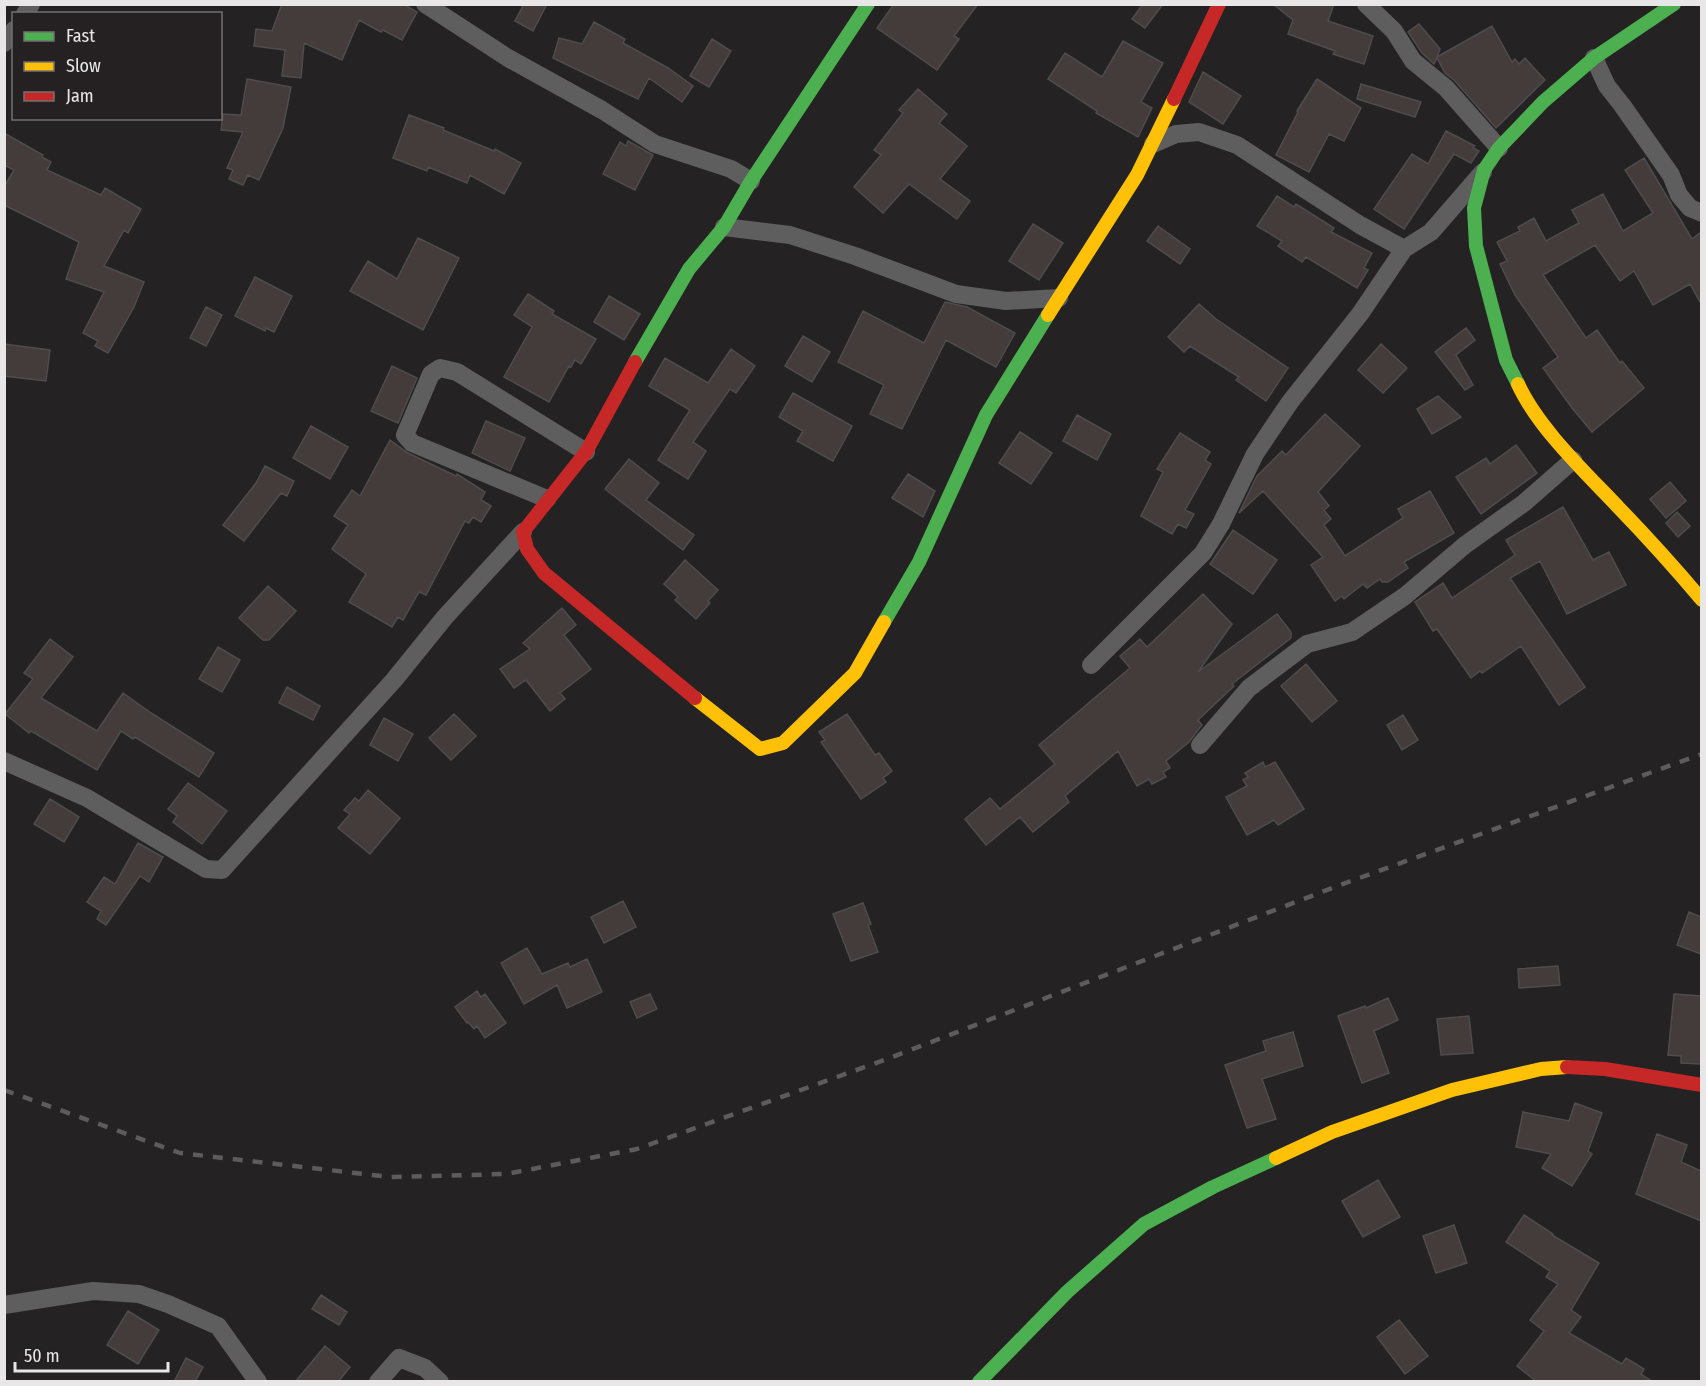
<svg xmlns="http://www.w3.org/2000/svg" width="1706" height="1386" viewBox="0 0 1706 1386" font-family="'Fira Sans Condensed',sans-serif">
	<rect width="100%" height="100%" fill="#242223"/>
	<path fill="#443b3b" stroke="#4e4c4d" stroke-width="1.5" d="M282,4H403L417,12L402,40L383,30L381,32L359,20L342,60L304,43L301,78L282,76L285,50L254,46L256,29L272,31Z
		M524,4H547L533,31L515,21Z
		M894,4H978L954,36L959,39L937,70L877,28Z
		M1143,4H1163L1145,28L1132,19Z
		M1273,4H1334L1328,21L1373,36L1364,64L1333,54L1335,51L1288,34L1293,20Z
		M594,22L625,39L623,43L668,68L693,86L682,102L649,78L638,99L553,58L559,38L582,44Z
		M1419,24L1440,49L1437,57L1492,26L1512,62L1515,59L1519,64L1525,58L1545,80L1496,128L1454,80L1445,73L1437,58L1434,64L1422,53L1408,32Z
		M712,39L731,51L709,87L690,76Z
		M1123,41L1163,63L1141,102L1152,108L1138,137L1096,113L1097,111L1048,79L1065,53L1102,77Z
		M1203,72L1241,96L1223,124L1189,102Z
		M247,79L291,87L283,128L259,180L248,175L243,185L229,179L233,170L227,168L243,132L221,130L223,114L241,115Z
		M1317,79L1361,108L1344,141L1329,134L1309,172L1276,155L1298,112L1297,111Z
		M1361,84L1421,102L1415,117L1357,99Z
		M918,89L947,114L939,123L967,146L940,179L970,201L957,219L909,184L883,213L854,187L881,155L874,150L903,113L899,110Z
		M409,115L444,128L443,130L494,151L495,149L521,163L504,194L470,175L467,183L428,167L427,171L393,158Z
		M1446,131L1475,146L1473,148L1479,151L1471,163L1454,154L1404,229L1374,209L1412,154L1428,164Z
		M4,133L43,155L42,157L51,162L47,170L101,195L105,188L141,209L128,233L124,230L104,266L144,282L134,307L108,353L95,346L98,341L83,333L104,292L66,279L79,242L4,205V187L14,170L4,165Z
		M628,141L653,155L635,190L603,174L620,142L626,146Z
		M1644,158L1692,239L1701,232V304L1690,284L1653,305L1634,271L1620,281L1595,245L1543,275L1586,338L1597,330L1620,363L1622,361L1644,388L1592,432L1572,408L1543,368L1558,357L1515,295L1500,264L1507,261L1497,242L1520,231L1518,227L1534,218L1546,241L1579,223L1572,210L1603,194L1623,231L1653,213L1625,170Z
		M1277,196L1294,207L1296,204L1334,228L1331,232L1372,253L1364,268L1368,270L1357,288L1306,257L1302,262L1278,246L1282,241L1257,226Z
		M1033,224L1063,243L1039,280L1009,261Z
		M1158,226L1190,249L1180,264L1147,241Z
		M418,238L459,258L423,330L350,291L368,261L397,279Z
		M255,277L292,296L274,332L266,328L265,331L235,316Z
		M528,294L554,311L552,314L596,339L581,364L575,360L571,367L569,366L549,402L504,377L532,327L514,315Z
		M609,296L640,314L624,340L594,322Z
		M945,302L967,307L1015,333L996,367L946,340L902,429L870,414L884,385L838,362L863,311L924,343Z
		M1199,304L1216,319L1288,368L1266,401L1236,380L1239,377L1190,346L1184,352L1168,337Z
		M206,307L222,315L206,346L190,338Z
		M1466,328L1475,340L1456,355L1473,385L1465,390L1435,352Z
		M803,336L830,352L812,382L785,366Z
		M4,344L50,350L46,381L4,376Z
		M1381,344L1407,368L1383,393L1358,370Z
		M731,349L755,366L736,393L730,389L693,442L706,451L688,479L658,460L690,410L649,386L665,358L708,383Z
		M392,366L417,378L398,423L371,411Z
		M793,393L852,426L833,461L797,441L803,431L779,417Z
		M1438,396L1461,417L1432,434L1417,409Z
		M1325,414L1360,446L1318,492L1329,506L1324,510L1331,519L1324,525L1345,556L1403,518L1398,509L1430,491L1454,533L1404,562L1408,568L1388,582H1382L1380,579L1367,588L1363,584L1344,599L1342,596L1335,601L1311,565L1323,557L1263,491L1239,513L1257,476L1282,451L1286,455Z
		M1077,415L1111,434L1097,460L1063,441Z
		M486,421L525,438L510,471L472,453Z
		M311,426L348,447L330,479L293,458Z
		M1020,432L1052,453L1031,484L999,463Z
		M1180,433L1210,452L1205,460L1211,464L1185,510L1194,514L1186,528L1178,524L1172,534L1141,516L1163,472L1157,469Z
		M390,440L408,453L456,476L457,474L485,492L481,500L491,506L481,522L473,517L469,523L465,521L426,595L419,592L403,620L398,617L392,627L349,602L366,574L332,549L348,525L334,516L352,490L360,496Z
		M1516,445L1537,473L1481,514L1456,477L1486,458L1490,464Z
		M629,459L659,483L646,500L694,535L683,550L605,489Z
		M265,466L294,481L287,496L281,493L244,541L223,525L256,483Z
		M908,474L935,491L923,517L892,498Z
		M1670,482L1686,501L1666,518L1650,499Z
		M1563,507L1593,560L1609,552L1626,585L1567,614L1540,561L1510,578L1585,687L1559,705L1521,646L1482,673L1480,671L1471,678L1437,629L1433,631L1415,602L1443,583L1452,598L1515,555L1506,540Z
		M1677,512L1690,526L1678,537L1666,523Z
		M1233,530L1277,560L1253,594L1210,564Z
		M685,560L718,590L708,601L710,603L696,619L675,600L678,597L664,584Z
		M268,586L296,611L269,640H263L239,618Z
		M1203,594L1232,624L1198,672L1277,614L1291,632V638L1232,684L1234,686L1198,720L1202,725L1189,742L1166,761L1170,768L1163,772L1166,777L1152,784L1149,779L1137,786L1118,751L1065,796L1069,802L1033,832L1020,817L986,845L965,819L990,798L1000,809L1055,764L1039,745L1130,668L1120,656L1140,639L1147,647Z
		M562,608L576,625L564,635L591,669L560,693L565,699L550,711L526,680L514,688L500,669L530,649L523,643Z
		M50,639L73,657L41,698L97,731L123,693L151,713L214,753L199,777L135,737L133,739L121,731L97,770L31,731L29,733L5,714L33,679L24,673Z
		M218,647L240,660L222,692L199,679Z
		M1306,664L1337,701L1312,722L1281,686Z
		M287,687L320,706L313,720L279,703Z
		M454,714L476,736L451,760L429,738Z
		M847,714L875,755L879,753L892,771L883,778L886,782L861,799L821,742L825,740L819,732Z
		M1403,715L1418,740L1402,750L1387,725Z
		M384,718L413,734L398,761L370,745Z
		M1263,762L1265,767L1275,762L1304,809L1278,825L1274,820L1247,835L1226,797L1247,786L1243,780L1248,777L1245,773Z
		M188,783L227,811L202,844L173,822L177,816L168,809Z
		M368,790L400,818L370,854L338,828L350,814L344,810L355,798L359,801Z
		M50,799L79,817L64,842L34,824Z
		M138,843L163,857L149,882L140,876L106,925L97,919L101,911L87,902L104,877L115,884Z
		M623,901L636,927L604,943L591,917Z
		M863,903L871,924L868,925L878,952L851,961L833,914Z
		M1689,912L1701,917V954L1677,945Z
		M527,948L542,974L568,963L570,967L587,959L602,992L567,1008L557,985L524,1004L501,963Z
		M1558,966L1560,985L1519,988L1518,969Z
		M477,991L481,997L485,994L506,1023L485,1038L477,1026L474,1029L468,1022L467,1023L455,1007Z
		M650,994L657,1009L637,1018L630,1002Z
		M1674,994L1701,996V1064L1681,1063V1056L1668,1055Z
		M1388,998L1398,1020L1374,1031L1389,1073L1362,1083L1338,1016L1365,1006L1366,1008Z
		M1469,1016L1473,1053L1441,1055L1437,1019Z
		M1293,1032L1303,1066L1262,1079L1276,1119L1247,1128L1225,1065L1266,1051L1263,1041Z
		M1575,1103L1602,1113L1588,1151L1592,1154L1572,1186L1542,1168L1551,1154L1516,1147L1523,1112L1569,1121Z
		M1657,1134L1687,1145L1681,1162L1701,1171V1221L1636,1194Z
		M1378,1180L1400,1217L1363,1237L1342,1201Z
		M1524,1215L1553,1234L1552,1235L1599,1263L1571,1310L1581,1317L1569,1333L1622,1364L1626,1358L1644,1369L1641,1374L1653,1382H1537L1517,1366L1544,1331L1530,1320L1558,1284L1546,1277L1550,1271L1506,1242Z
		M1454,1225L1467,1263L1436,1273L1423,1236Z
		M321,1295L347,1312L339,1325L312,1309Z
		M128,1311L159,1330L138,1364L107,1345Z
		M1399,1320L1428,1356L1405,1374L1377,1337Z
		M325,1346L350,1367L338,1382H295Z
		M186,1358L203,1367L195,1382H174Z"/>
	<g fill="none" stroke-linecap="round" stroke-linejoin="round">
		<path stroke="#5e5e5e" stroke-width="18" d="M425,4L508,58L602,110L655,144L731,169L751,181
			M1366,4L1394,31L1413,61L1446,88L1499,148
			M25,14L31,4
			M4,43L14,30
			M1594,58L1607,86L1622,105L1671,175L1679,195L1690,208L1702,213
			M1153,144L1176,134L1199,132L1237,145L1360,225L1404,249
			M724,227L790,235L855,256L956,294L1006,301L1059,298
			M547,499L412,443L405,435L431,374L440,368L457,372L586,452
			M1091,665L1203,553L1221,524L1255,454L1290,402L1360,314L1404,249L1431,232L1483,172
			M1200,745L1249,688L1307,644L1352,632L1405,596L1465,545L1524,503L1573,460
			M4,761L87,798L206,869L222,870L394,680L445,617L523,532
			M4,1305L93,1291L139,1294L168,1304L218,1326L258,1382
			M378,1382L399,1358L425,1368L440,1382"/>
		<path stroke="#4caf50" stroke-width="14" d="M635,362L689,269L724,227L751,181L868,4
			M1518,384L1506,360L1476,246L1474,208L1484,170L1499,148L1543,102L1594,58L1674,4
			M884,622L919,562L986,415L1048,315
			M979,1382L1067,1292L1144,1224L1213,1187L1276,1158"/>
		<path stroke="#ffc107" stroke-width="14" d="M1048,315L1137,175L1174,99
			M1518,384C1538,428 1586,473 1619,508C1648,538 1675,568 1702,600
			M695,698L760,749L783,743L855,673L884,622
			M1276,1158L1332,1132L1452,1090L1541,1069L1567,1067"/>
		<path stroke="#c62828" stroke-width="14" d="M1174,99L1219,4
			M635,362L586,452L523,532L527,549L544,573L695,698
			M1567,1067L1605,1069L1702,1085"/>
		<path stroke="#5d5c5c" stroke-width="4.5" stroke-dasharray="10 10" stroke-linecap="butt" d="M4,1090L180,1153L390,1177L506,1174L637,1149L887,1059L1340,885L1702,754"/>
	</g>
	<rect width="1706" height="1386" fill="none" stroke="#e8e6e6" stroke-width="12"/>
	<rect x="12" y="12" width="210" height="108" fill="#252122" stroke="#737070" stroke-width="1.5"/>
	<rect x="24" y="32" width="30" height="9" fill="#4caf50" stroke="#737070" stroke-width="1.5"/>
	<text x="66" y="42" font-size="18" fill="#e8e6e6">Fast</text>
	<rect x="24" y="62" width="30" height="9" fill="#ffc107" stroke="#737070" stroke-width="1.5"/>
	<text x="66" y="72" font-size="18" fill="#e8e6e6">Slow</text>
	<rect x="24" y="92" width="30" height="9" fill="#c62828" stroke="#737070" stroke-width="1.5"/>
	<text x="66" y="102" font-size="18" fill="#e8e6e6">Jam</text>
	<path d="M15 1362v9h153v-9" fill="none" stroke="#e8e6e6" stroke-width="3"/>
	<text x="24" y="1362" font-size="18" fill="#e8e6e6" stroke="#252122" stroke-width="4.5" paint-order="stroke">50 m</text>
</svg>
